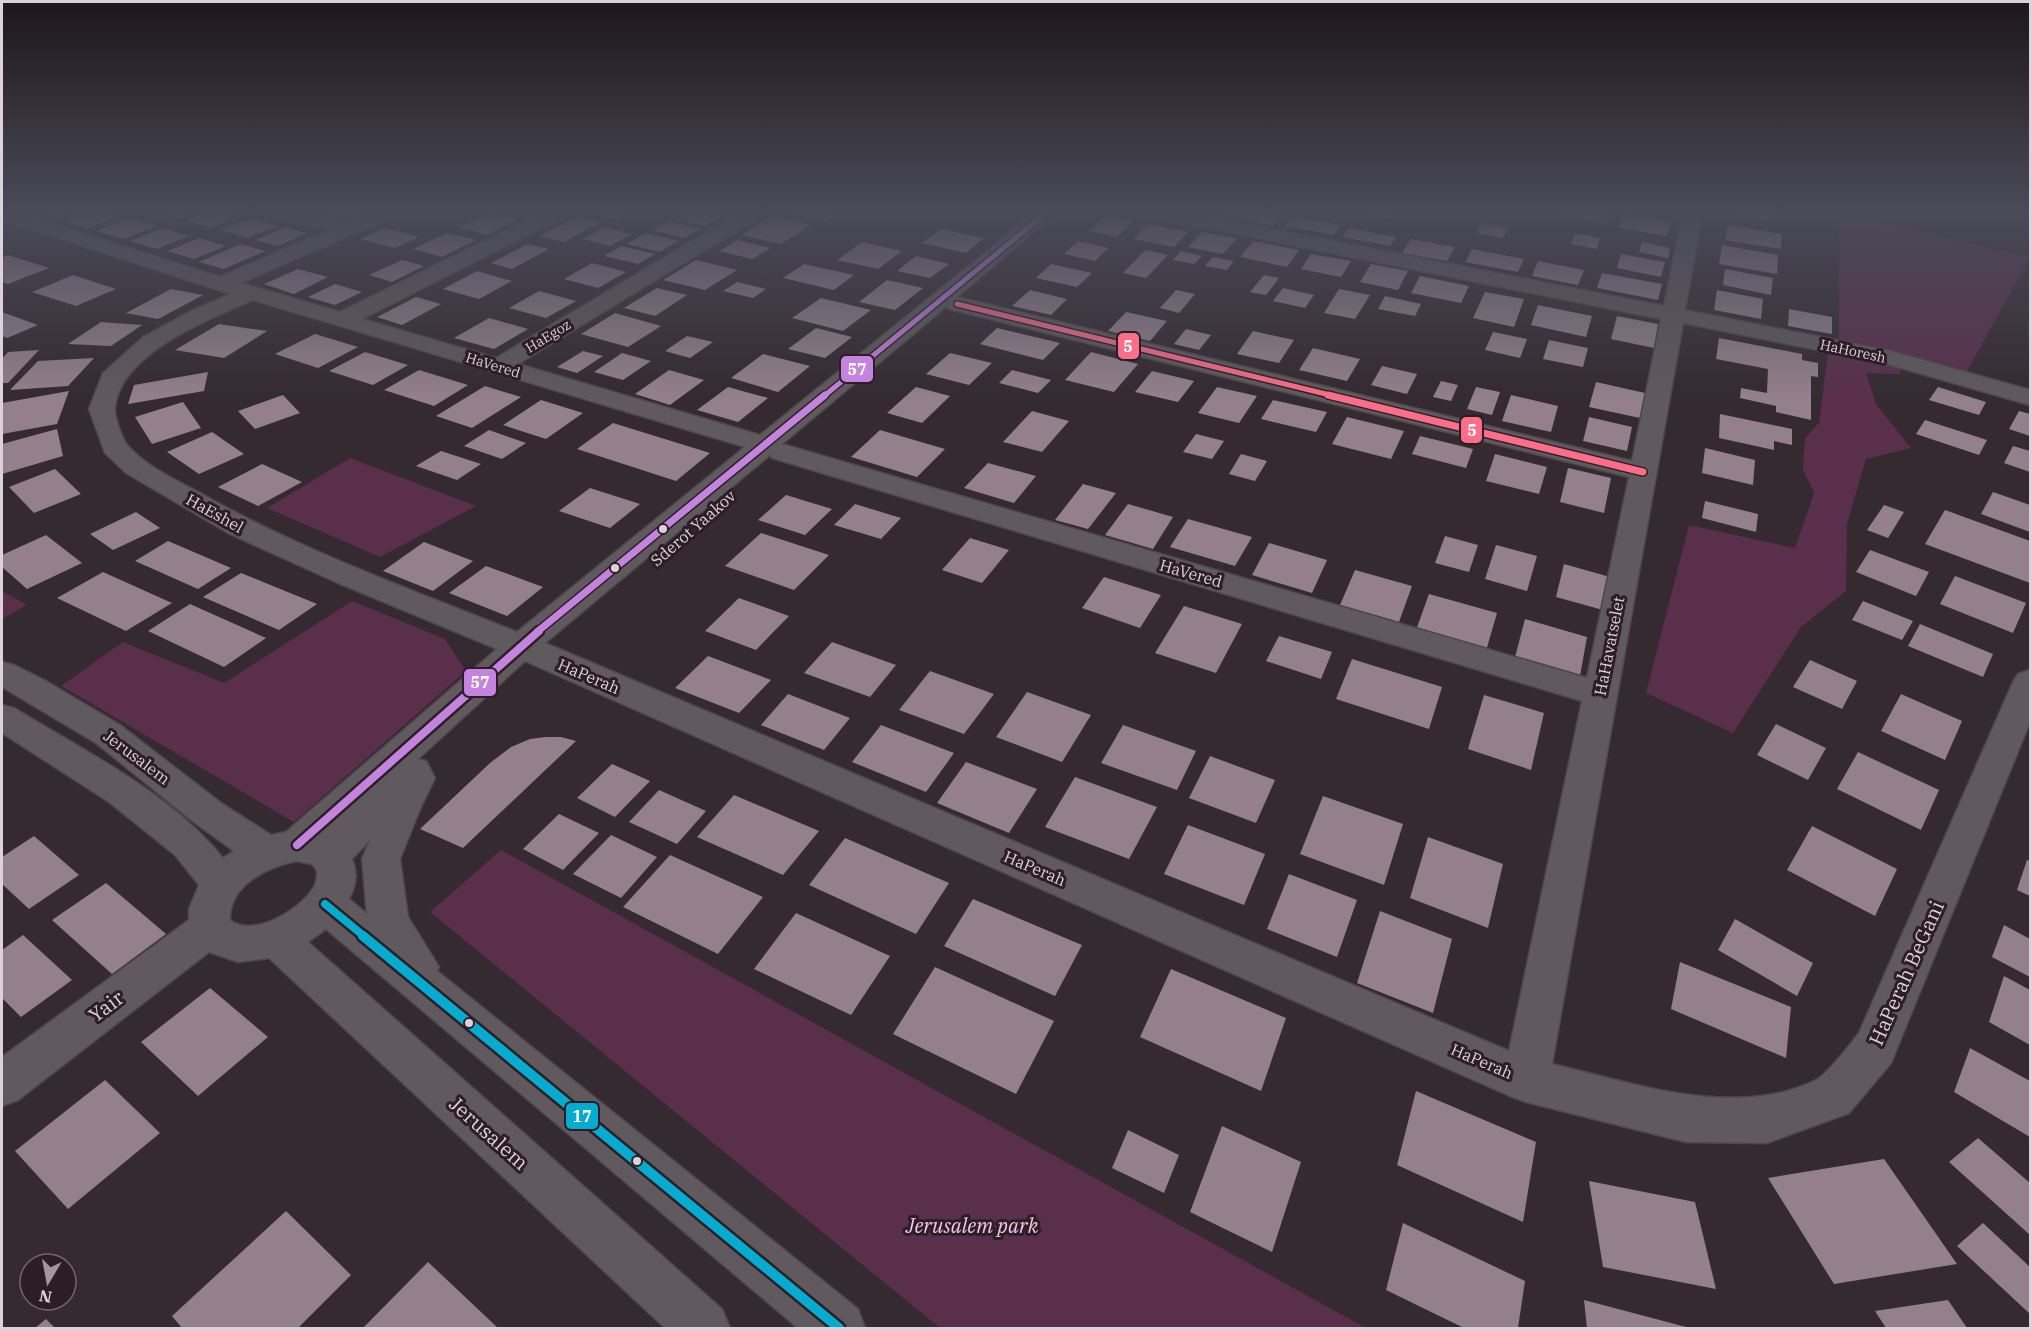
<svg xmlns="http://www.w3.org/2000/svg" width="2032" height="1330" viewBox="0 0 2032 1330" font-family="'IBM Plex Serif',serif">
	<rect width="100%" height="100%" fill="#342a30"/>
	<path fill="#592f4c" d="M1839,214L2030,257L1966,373L1839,345Z
		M1828,353L1900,365V374L1866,373L1876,404L1911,448L1866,459L1847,524L1846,591L1801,627L1733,733L1646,693L1689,525L1795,548L1814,493L1803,470L1805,438L1819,423Z
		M350,458L476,506L380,557L267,508Z
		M2,591L27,605L2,619Z
		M352,601L445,639L466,671L294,822L61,686L123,642L224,683Z
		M501,850L1366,1328H940L430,912Z"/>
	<path fill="#93808c" d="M38,213H67L53,218Z
		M78,213H112L120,215L87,228L60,219Z
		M159,213H194L178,219Z
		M204,213H229L241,216L211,228L184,220Z
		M320,213H362L345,220Z
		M489,213L519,219L487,235L458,227Z
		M594,213H628L616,219Z
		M680,213H715L725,215L705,226L670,218Z
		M785,213H839L825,222Z
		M1227,213H1284L1273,226L1224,216Z
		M1368,213H1394L1390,219L1366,215Z
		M1563,213H1609L1605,223L1562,216Z
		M1624,213L1671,220L1667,236L1619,228Z
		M1727,213H1776L1775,222L1727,214Z
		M1106,215L1133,221L1117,237L1089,231Z
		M578,216L601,222L564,242L540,236Z
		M772,216L811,225L781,244L741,235Z
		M1294,216L1340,225L1333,235L1285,226Z
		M129,218L157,226L124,239L96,231Z
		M250,218L277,226L248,238L221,230Z
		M668,221L700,229L684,238L652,230Z
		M1482,223L1508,228L1503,238L1477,233Z
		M1148,224L1188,232L1174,247L1133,239Z
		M1728,225L1782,234L1781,249L1725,240Z
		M285,227L307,233L278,246L255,240Z
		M605,227L632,234L610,246L583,239Z
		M162,228L189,236L157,249L130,241Z
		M385,228L419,237L395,248L360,239Z
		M1349,228L1396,237L1390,246L1342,237Z
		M941,229L984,238L966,253L922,243Z
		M1202,232L1237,238L1223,254L1188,247Z
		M447,233L476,240L442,257L413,249Z
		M646,233L678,241L660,252L627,244Z
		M1575,233L1600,238L1597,249L1571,244Z
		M199,238L226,246L194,259L167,251Z
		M1411,239L1455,247L1447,261L1402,253Z
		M737,240L770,248L752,259L719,251Z
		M1078,241L1109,248L1095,261L1064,254Z
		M1253,241L1299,250L1287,267L1240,257Z
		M862,242L902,251L878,269L837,260Z
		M1642,242L1670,248L1668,258L1639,252Z
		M241,244L265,251L224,269L199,262Z
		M528,244L549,249L512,269L491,263Z
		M1722,245L1778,255L1777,274L1719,264Z
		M621,246L655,254L638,264L604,256Z
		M1472,249L1524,259L1518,272L1465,262Z
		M1145,250L1168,255L1146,278L1123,273Z
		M1181,251L1202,256L1194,264L1173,260Z
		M1311,254L1351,261L1341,277L1301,269Z
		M1621,254L1665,262L1661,277L1617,268Z
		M8,255L49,268L8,284L2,282V258Z
		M916,256L949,264L930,278L897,271Z
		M1213,257L1234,261L1227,270L1205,266Z
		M402,260L424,266L392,282L369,275Z
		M696,260L737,270L705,290L663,280Z
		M1538,261L1584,270L1578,285L1532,276Z
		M592,263L626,272L598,288L564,279Z
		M804,264L854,275L834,290L783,278Z
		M1051,264L1092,273L1077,287L1036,278Z
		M1371,264L1408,271L1398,290L1360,282Z
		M298,269L328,277L294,294L264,284Z
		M1725,269L1773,278L1771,295L1723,285Z
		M477,271L512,281L479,299L443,289Z
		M1602,273L1662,284L1658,300L1597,288Z
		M73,275L116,289L76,306L32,292Z
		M1264,275L1279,278L1266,295L1250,292Z
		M1420,276L1469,286L1461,303L1411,293Z
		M887,280L923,288L895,310L859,302Z
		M737,282L766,289L753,298L723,291Z
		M335,284L362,292L335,305L308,297Z
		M657,288L687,295L655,316L624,308Z
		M1283,288L1314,295L1305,308L1273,301Z
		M171,289L203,295L158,319L126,313Z
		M1339,289L1370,295L1355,319L1324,313Z
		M1030,290L1067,299L1051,315L1012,306Z
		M1176,290L1195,294L1179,313L1160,308Z
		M1717,290L1763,299L1761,319L1714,310Z
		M539,291L576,301L546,318L509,308Z
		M1485,292L1524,299L1514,327L1473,318Z
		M1385,296L1421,304L1415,316L1378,309Z
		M416,297L441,304L402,325L377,317Z
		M821,298L871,310L843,331L792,318Z
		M1538,305L1592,316L1586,337L1531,325Z
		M1789,309L1832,317V334L1788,326Z
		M2,312L38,325L7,338L2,336Z
		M1126,312L1167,321L1150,341L1108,331Z
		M615,313L661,326L628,347L581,334Z
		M1617,316L1658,324L1654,348L1611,339Z
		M489,318L528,329L494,349L454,338Z
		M101,322L142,325L111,346L68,344Z
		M219,324L267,331L224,358L175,350Z
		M816,328L852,337L825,358L788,349Z
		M997,328L1060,343L1043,360L980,344Z
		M1186,329L1211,335L1199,350L1174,344Z
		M1253,331L1294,340L1279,363L1237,354Z
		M1493,332L1527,339L1520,358L1485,350Z
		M315,334L358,347L318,368L275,354Z
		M687,336L713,342L690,358L665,351Z
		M1719,338L1802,354V360L1818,363V377L1811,376V420L1776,412V406L1740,398L1741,388L1767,393L1768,369L1716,359Z
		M1549,340L1588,348L1583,367L1543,359Z
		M1313,348L1360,359L1347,381L1299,370Z
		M39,350L8,383H2V359L8,352Z
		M583,351L603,356L577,373L557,367Z
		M365,352L408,365L373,385L329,371Z
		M1091,352L1138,364L1114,392L1065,380Z
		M622,353L651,361L623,380L594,372Z
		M950,353L992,363L969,385L926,374Z
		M763,354L810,366L778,392L731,378Z
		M94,358L68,386L10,390L38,361Z
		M1382,366L1417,374L1407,394L1371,385Z
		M419,370L468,385L434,406L384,390Z
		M669,370L704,380L670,405L635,394Z
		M1012,370L1051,380L1038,393L999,383Z
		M1152,371L1194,381L1178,402L1135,392Z
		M208,372L204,391L128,404L134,385Z
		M1441,381L1458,385L1451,401L1433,397Z
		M1596,382L1645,393L1640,418L1589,407Z
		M485,386L521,397L472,428L436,416Z
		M728,387L768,398L738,422L697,410Z
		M916,387L950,396L922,423L887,413Z
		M1217,387L1257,396L1239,423L1198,413Z
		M1476,387L1500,392L1492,415L1467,409Z
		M1938,387L1986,402L1979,415L1929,400Z
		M69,391L57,424L2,434V403Z
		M283,395L300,413L255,429L238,411Z
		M1511,395L1558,406L1551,432L1502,421Z
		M541,400L583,413L546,439L503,425Z
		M1273,400L1327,412L1316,432L1261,419Z
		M183,402L201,428L152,444L135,417Z
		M1032,411L1069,421L1042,452L1003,442Z
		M2019,411L2030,414V436L2009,429Z
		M1720,414L1792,429V445L1774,441V450L1719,438Z
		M1347,417L1404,431L1391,459L1332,444Z
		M1589,417L1632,427L1627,451L1583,441Z
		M1925,420L1987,440L1979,455L1916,434Z
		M613,423L710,453L676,481L577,449Z
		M57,429L63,456L2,474V444Z
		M489,430L526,443L502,459L464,446Z
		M880,430L945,449L917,477L851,457Z
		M212,432L244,454L199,474L167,452Z
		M1196,434L1224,441L1212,459L1183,452Z
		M1420,436L1473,449L1466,468L1412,454Z
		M2013,446L2030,451V472L2004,463Z
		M1705,448L1755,460L1753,485L1702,473Z
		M441,451L481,464L457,480L416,466Z
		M1241,454L1267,461L1255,481L1229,474Z
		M1495,454L1547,467L1539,494L1486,481Z
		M988,463L1036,476L1014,503L964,488Z
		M262,464L302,482L258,506L218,487Z
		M1568,468L1611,478L1604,513L1560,502Z
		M55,469L81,494L34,513L9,487Z
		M1083,484L1116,493L1088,529L1055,520Z
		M590,488L640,504L610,528L559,511Z
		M1993,492L2030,505V532L1981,514Z
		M786,495L832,509L805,535L758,520Z
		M1705,501L1758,514L1756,532L1702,518Z
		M855,504L901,518L881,539L834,525Z
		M1128,504L1173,517L1153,549L1105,535Z
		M1884,505L1904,512L1888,538L1867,530Z
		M1945,510L2030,541V583L1925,544Z
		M136,512L160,528L113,550L90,534Z
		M1188,519L1252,537L1235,566L1170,547Z
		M761,533L829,555L794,590L725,566Z
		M46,535L82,563L27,589L2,567V555Z
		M1445,536L1478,545L1469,572L1435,563Z
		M970,538L1009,550L982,583L942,570Z
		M168,541L231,568L198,589L135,561Z
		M424,542L473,561L433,591L383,571Z
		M1269,543L1327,560L1312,593L1252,575Z
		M1496,545L1537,556L1527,591L1485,579Z
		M1870,550L1929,572L1916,596L1856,572Z
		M1564,564L1610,577L1603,610L1556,597Z
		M486,566L543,587L507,616L449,593Z
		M1355,570L1412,586L1399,622L1340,605Z
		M103,572L172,603L126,631L57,598Z
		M241,573L317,604L279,630L203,597Z
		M1955,576L2026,603L2013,633L1940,604Z
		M1104,577L1161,595L1140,628L1082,608Z
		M1429,594L1497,613L1486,651L1416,630Z
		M739,598L789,616L756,650L705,631Z
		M1863,601L1913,621L1902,640L1852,620Z
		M190,604L266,638L224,667L148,631Z
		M1184,606L1242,624L1216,673L1155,653Z
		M1525,619L1587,637L1580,676L1515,657Z
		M1920,624L1993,654L1983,677L1908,646Z
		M1279,636L1332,652L1321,679L1266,661Z
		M832,642L896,665L870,697L804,673Z
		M708,656L771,680L739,713L675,688Z
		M1352,659L1442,687L1429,729L1336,699Z
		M1810,660L1857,681L1842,709L1793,687Z
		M930,671L994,694L964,734L899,710Z
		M1027,692L1091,715L1062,762L996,737Z
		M788,694L850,718L824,750L761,725Z
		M1901,694L1962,721L1945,760L1881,731Z
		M1484,695L1544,713L1531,770L1468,749Z
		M1776,724L1826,748L1808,780L1757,755Z
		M881,725L954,753L926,792L852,762Z
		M1123,725L1196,751L1177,790L1101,763Z
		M546,737H561L576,741L463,848L420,829L490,763L511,747L530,739Z
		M1858,752L1939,790L1921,830L1837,789Z
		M1210,756L1275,780L1256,823L1189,798Z
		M966,762L1037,789L1009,833L937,803Z
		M612,764L650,781L615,817L577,798Z
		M1075,777L1157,807L1129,859L1045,827Z
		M659,790L706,811L677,844L629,822Z
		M734,795L819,831L783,875L697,837Z
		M1323,796L1403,824L1384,885L1300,854Z
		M559,814L599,833L563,870L523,849Z
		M1188,825L1265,854L1244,905L1164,874Z
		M1812,826L1897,869L1875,916L1787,870Z
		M611,835L657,857L621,898L573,874Z
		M34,836L79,875L29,909L2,884V857Z
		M1428,837L1503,864L1488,928L1410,898Z
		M845,838L949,883L916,934L809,885Z
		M670,855L763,897L718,954L623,907Z
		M2027,860L2030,861V896L2017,890Z
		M1289,874L1357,900L1337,957L1267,929Z
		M106,883L166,934L112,974L52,920Z
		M973,899L1082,945L1055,996L944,946Z
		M1380,911L1452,939L1433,1013L1357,983Z
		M796,913L890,956L851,1015L754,969Z
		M1735,919L1813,963L1797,996L1718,950Z
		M2004,925L2030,939V977L1992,957Z
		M23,935L72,980L21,1017L2,998V950Z
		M1680,962L1791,1007L1786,1058L1671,1009Z
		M935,967L1054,1021L1016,1094L893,1034Z
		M1171,969L1286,1018L1261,1091L1140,1037Z
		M2004,976L2030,990V1045L1989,1022Z
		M210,988L268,1037L198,1096L141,1042Z
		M1970,1048L2030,1081V1137L1954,1092Z
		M105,1080L160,1133L68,1209L15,1151Z
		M1416,1091L1536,1142L1523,1222L1397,1165Z
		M1222,1126L1301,1162L1272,1252L1190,1212Z
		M1128,1130L1179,1155L1164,1193L1112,1168Z
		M1978,1138L2030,1183V1235L1949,1162Z
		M1884,1159L1957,1264L1834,1284L1768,1178Z
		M1589,1181L1695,1202L1716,1289L1603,1267Z
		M286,1211L351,1275L298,1328H182L172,1316Z
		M1403,1223L1525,1281L1518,1328H1464L1386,1290Z
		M1983,1223L2030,1267V1314L1957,1246Z
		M428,1262L498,1328H363Z
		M1584,1300L1690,1328H1587Z
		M1948,1300L1967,1328H1886L1875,1311Z
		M46,1319L55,1328H35Z"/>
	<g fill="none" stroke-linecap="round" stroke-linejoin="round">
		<defs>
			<path id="minor" d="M2,213H18L220,277L328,230L276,217L274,213H305L346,223L369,213H394L392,217L241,283L340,312L541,213H565L563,217L362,319L496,358L739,213H761L759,217L518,364L760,435L1034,213H1056L957,297L1632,461L1661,319L1162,219L1155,217L1152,213H1190L1664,306L1683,213H1702L1685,310L1891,351L2030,390V405L1887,364L1683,323L1552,1064C1633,1083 1736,1120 1816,1080C1827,1075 1850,1044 1859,1033L2013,682L2018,674L2030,670V722L1891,1063L1849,1113L1767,1143L1686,1142L1526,1102L1510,1096L525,661L418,759L426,761L435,778L420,809L400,859L408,917L439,967L437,971L858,1309L865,1328H798L326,929L308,942L722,1309L730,1328H665L269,958L238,962L209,952L18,1100L2,1106V1057L189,920V909L199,885L175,855L109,802L2,733V705L14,708C86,752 169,792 223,858L234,851L195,823L96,743L2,687V662L14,665L46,681L120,725L221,803L271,835L286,832L497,649L338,583L230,534L126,473L105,453L89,409L103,373L143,337L193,310L231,294L2,220ZM253,300L745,447L517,632C410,589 300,550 200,493C176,480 147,467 128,446C122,439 114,416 115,408C120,353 210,319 253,300ZM947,306L949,309L1629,477L1587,678L782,444ZM770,455L772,458L1582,701L1509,1051L545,643ZM370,840L362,859L367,914L349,899C356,885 358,874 352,859ZM297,861L312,864L317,871C317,875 317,880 315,885C304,908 253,939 230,920C229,885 267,867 297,861Z"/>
		</defs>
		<use href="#minor" stroke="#4d464a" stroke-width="3"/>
		<use href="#minor" fill="#60595d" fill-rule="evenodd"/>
		<defs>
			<path id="bus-1-far2" d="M824,396L1046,213"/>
			<path id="bus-1-far1" d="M537,632L825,395"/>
			<path id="bus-1" d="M297,845L539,631"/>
			<path id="bus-2-far1" d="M957,304L1334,396"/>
			<path id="bus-2" d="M1328,395L1643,472"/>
			<path id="bus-3-far1" d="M325,904L365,937"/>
			<path id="bus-3" d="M363,936L839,1328"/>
		</defs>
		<use href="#bus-1-far2" stroke="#2d1d27" stroke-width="8"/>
		<use href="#bus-1-far1" stroke="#2d1d27" stroke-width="10"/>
		<use href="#bus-1" stroke="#2d1d27" stroke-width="13"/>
		<use href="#bus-2-far1" stroke="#2d1d27" stroke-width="8"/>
		<use href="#bus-2" stroke="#2d1d27" stroke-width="10"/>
		<use href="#bus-3-far1" stroke="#2d1d27" stroke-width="13"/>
		<use href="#bus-3" stroke="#2d1d27" stroke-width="15"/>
		<use href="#bus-1-far2" stroke="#c483df" stroke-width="5"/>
		<use href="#bus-1-far1" stroke="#c483df" stroke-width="7"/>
		<use href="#bus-1" stroke="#c483df" stroke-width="8"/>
		<use href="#bus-2-far1" stroke="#fb6d88" stroke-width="5"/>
		<use href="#bus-2" stroke="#fb6d88" stroke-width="7"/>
		<use href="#bus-3-far1" stroke="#06acd0" stroke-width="8"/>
		<use href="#bus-3" stroke="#06acd0" stroke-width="10"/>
	</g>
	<linearGradient id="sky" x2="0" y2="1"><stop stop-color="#1d171a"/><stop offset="0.53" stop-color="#4a4a59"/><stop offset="1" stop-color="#4a4a59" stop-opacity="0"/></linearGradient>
	<rect width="2032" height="399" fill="url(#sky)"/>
	<g fill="#ddd2d9" stroke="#2d1d27" stroke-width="2">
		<circle cx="663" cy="529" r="5"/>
		<circle cx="615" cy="568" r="5"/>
		<circle cx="469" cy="1023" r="5"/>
		<circle cx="637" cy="1161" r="5"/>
	</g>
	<g text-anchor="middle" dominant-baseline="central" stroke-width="6" stroke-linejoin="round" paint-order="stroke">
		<g font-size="14" fill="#ddd2d9" stroke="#2d1d27">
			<text transform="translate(548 336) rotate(-31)">HaEgoz</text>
			<text transform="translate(1853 351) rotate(12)">HaHoresh</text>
			<text transform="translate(493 365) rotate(17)">HaVered</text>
		</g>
		<g font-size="16" fill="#ddd2d9" stroke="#2d1d27">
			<text transform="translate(215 513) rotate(29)">HaEshel</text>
			<text transform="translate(693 528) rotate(-41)">Sderot Yaakov</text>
			<text transform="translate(1191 573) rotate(16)">HaVered</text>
			<text transform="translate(1609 646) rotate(-79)">HaHavatselet</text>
			<text transform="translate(589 676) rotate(23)">HaPerah</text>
			<text transform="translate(137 757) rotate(37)">Jerusalem</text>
			<text transform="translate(1035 868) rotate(23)">HaPerah</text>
			<text transform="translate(1482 1061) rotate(23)">HaPerah</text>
		</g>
		<g font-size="20" fill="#ddd2d9" stroke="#2d1d27">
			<text transform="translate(1906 973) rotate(-66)">HaPerah BeGani</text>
			<text transform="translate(106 1006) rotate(-37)">Yair</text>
			<text transform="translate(489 1133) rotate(42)">Jerusalem</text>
		</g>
		<g font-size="20" font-style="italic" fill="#f5c7e4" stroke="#2d1d27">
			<text x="972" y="1225">Jerusalem park</text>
		</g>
	</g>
	<g stroke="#2d1d27" stroke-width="2">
		<rect x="1117" y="332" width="23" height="28" rx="6" fill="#fb6d88"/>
		<rect x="840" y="355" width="34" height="28" rx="6" fill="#c483df"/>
		<rect x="1460" y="416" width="23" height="28" rx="6" fill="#fb6d88"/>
		<rect x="463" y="668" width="34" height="29" rx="6" fill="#c483df"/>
		<rect x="565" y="1102" width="34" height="28" rx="6" fill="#06acd0"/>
	</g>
	<g font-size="16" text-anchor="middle" font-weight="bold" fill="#fff">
		<text x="1128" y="352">5</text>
		<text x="857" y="375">57</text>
		<text x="1472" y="436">5</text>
		<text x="480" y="688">57</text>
		<text x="582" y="1122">17</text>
	</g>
	<rect width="2032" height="1330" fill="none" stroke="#ddd2d9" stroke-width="6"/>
	<g transform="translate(48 1282) rotate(190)"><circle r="28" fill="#2d1d27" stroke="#73656e" stroke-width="1.5"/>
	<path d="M0-4.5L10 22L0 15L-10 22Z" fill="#a2979e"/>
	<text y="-9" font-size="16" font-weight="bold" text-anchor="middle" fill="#ddd2d9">N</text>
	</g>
</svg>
